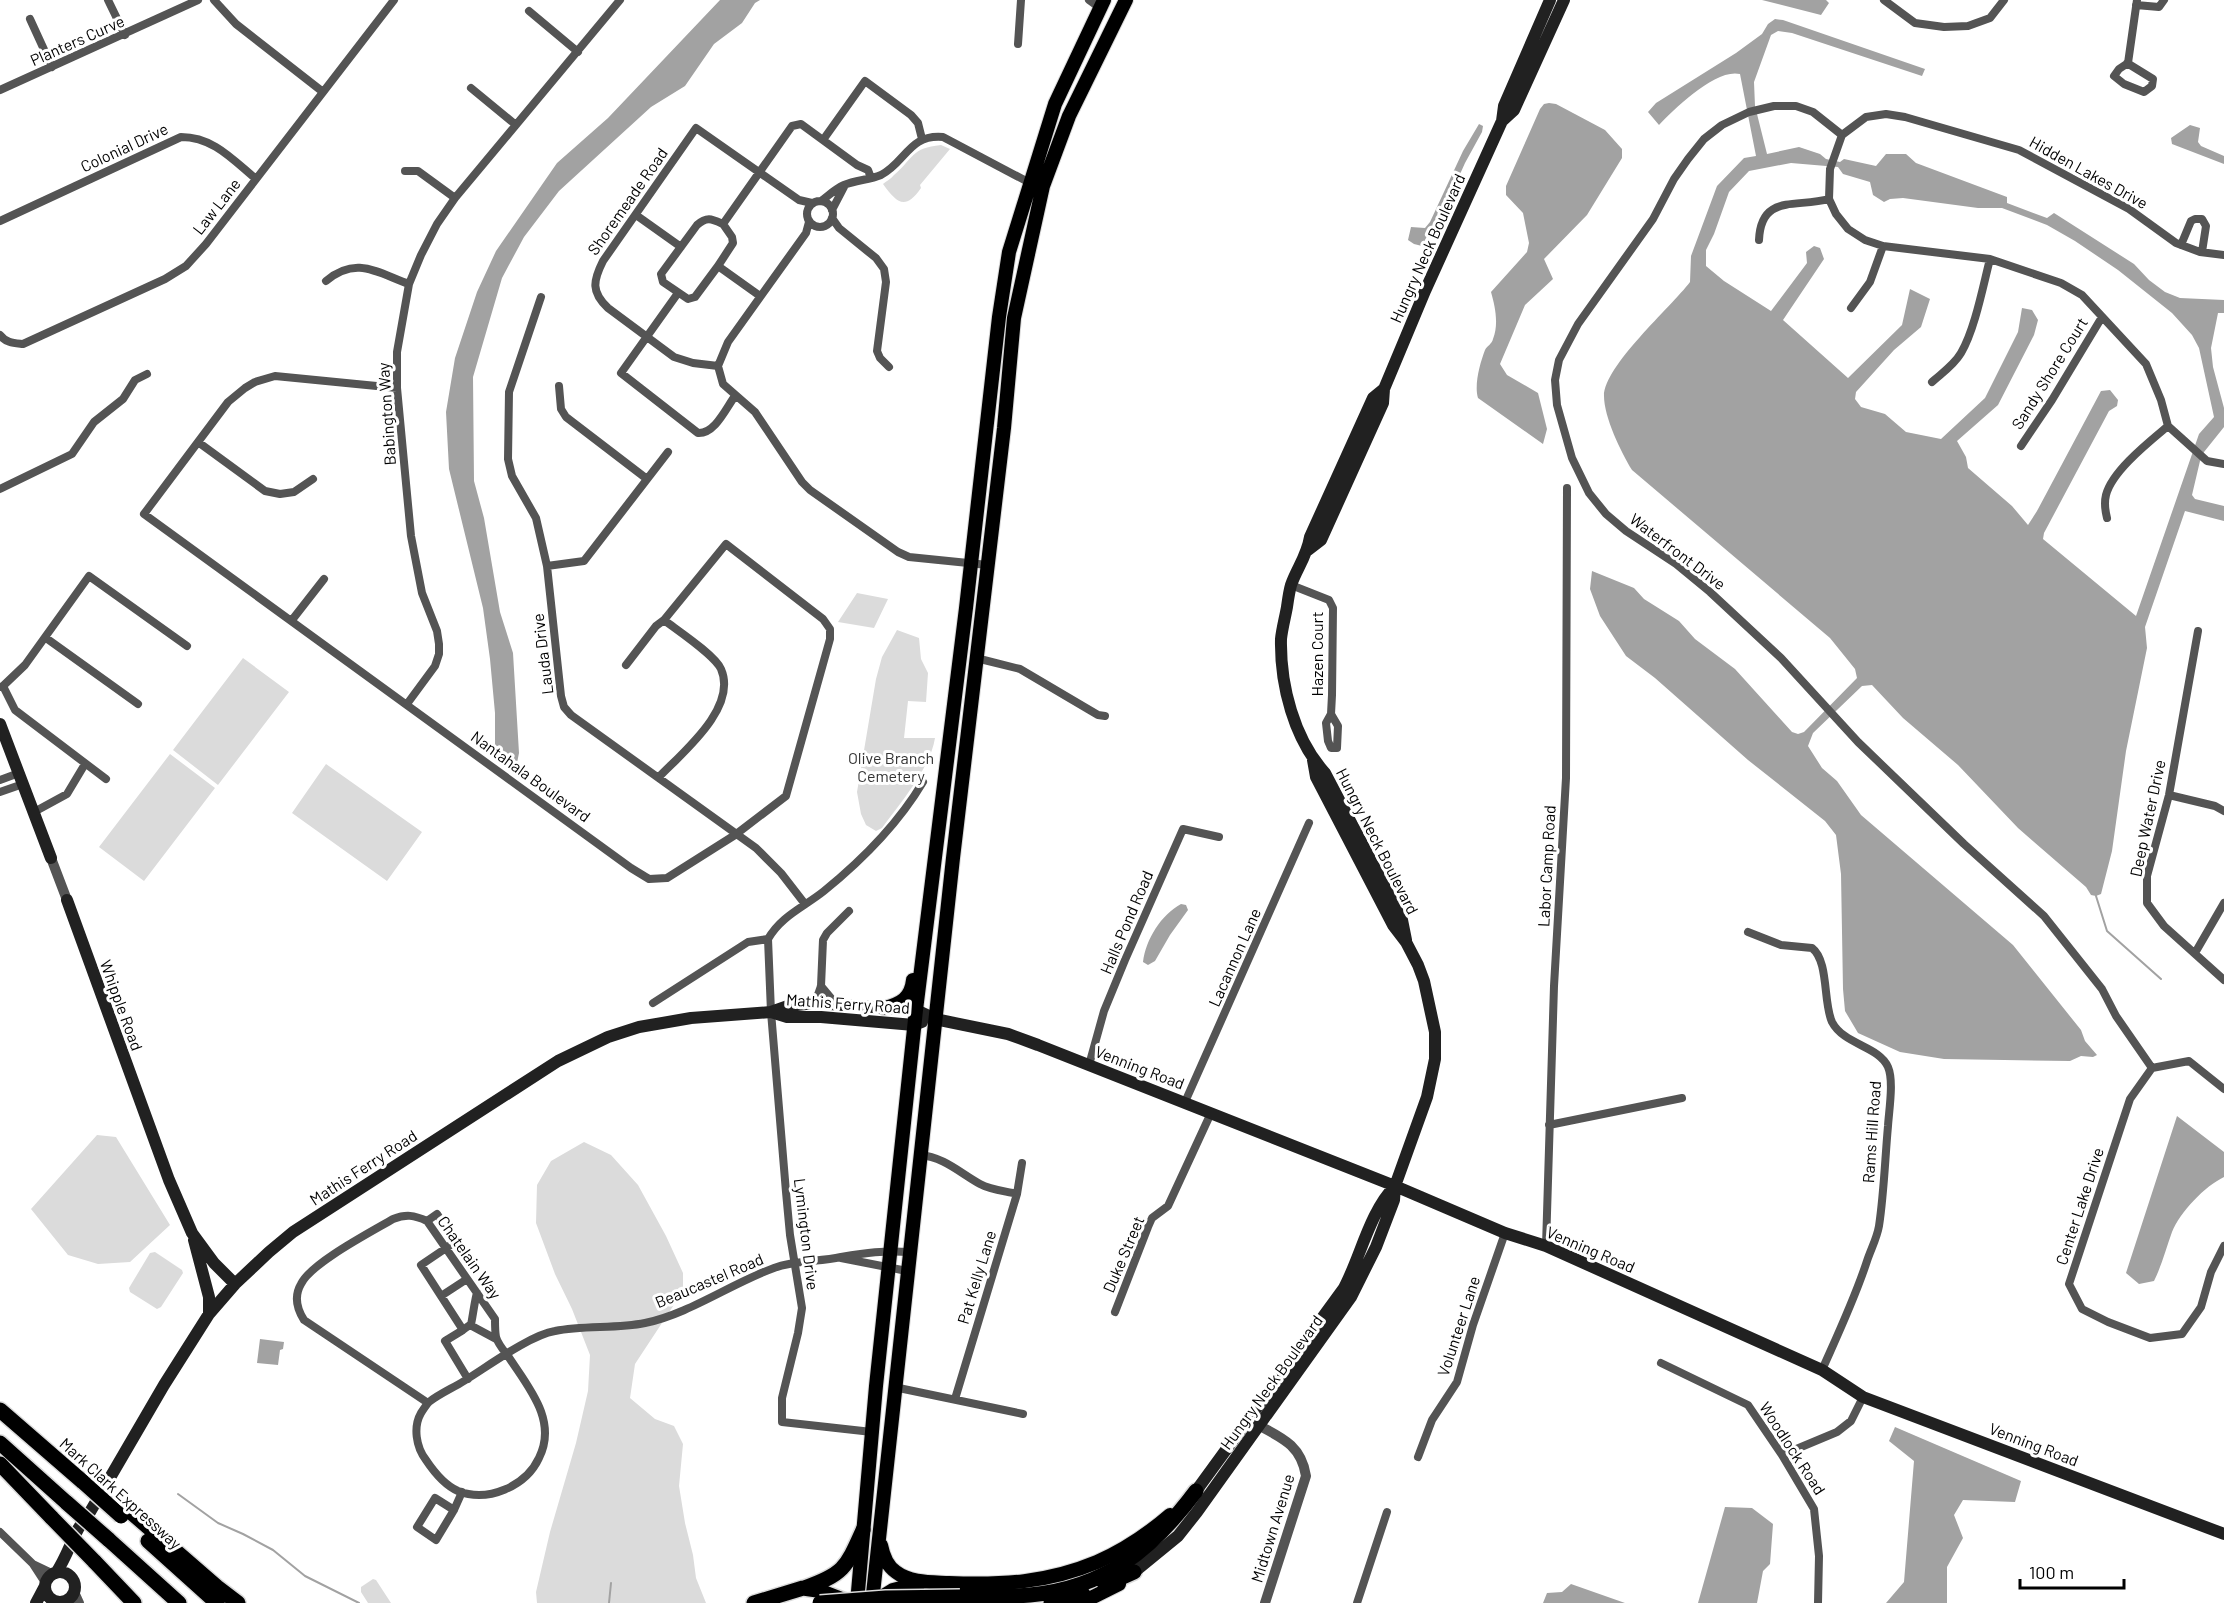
<svg xmlns="http://www.w3.org/2000/svg" width="2224" height="1603" viewBox="0 0 2224 1603" font-family="Barlow,sans-serif">
	<rect width="100%" height="100%" fill="#fff"/>
	<path fill="#dbdbdb" d="M941,145L950,149L920,185L921,188C905,211 897,203 883,184C886,181 891,179 894,175C914,158 911,148 941,145Z
		M857,593L888,599L874,628L838,622Z
		M897,630L919,638L921,659L928,673L926,702L908,701L904,738H935C930,769 900,803 882,828L876,831L866,825L861,814L857,792L876,679L882,657Z
		M243,658L289,692L218,785L173,750Z
		M170,754L215,788L144,881L99,847Z
		M326,764L422,832L387,881L292,813Z
		M97,1135L116,1137L170,1225L130,1262L98,1264L68,1255L31,1209Z
		M584,1142L611,1155L638,1185L666,1236L683,1273V1291L635,1364L630,1398L655,1419L674,1426L683,1444L679,1486L685,1523L693,1555L696,1578L706,1603H537L536,1592L550,1532L576,1443L588,1391L590,1355L572,1309L555,1274L536,1223L537,1185L551,1161Z
		M155,1252L182,1270L183,1273L161,1307L157,1309L130,1292L129,1288L150,1253Z
		M373,1579L376,1580L391,1603H368L361,1592V1587Z"/>
	<path fill="#a2a2a2" fill-rule="evenodd" d="M720,0H760L755,3L742,23L714,44L685,86L651,107L559,191L524,237L502,278L473,377L474,481L484,518L500,612L513,653L519,753L517,763L510,768L501,761L495,747V713L490,659L483,608L449,469L446,412L455,358L477,292L496,251L557,163L608,118Z
		M1762,0H1826L1829,3L1821,15Z
		M1775,19L1783,20L1925,69L1922,76L1792,33L1778,31L1771,35L1754,82L1755,106L1767,154L1799,147L1820,154L1826,159L1840,162L1844,159L1876,166L1886,154H1906L1916,163L2007,197V203L2047,218L2054,213L2134,264L2149,280L2165,292L2180,298L2224,300V313H2218L2211,348L2213,367L2224,408V427L2204,452L2200,461L2192,495L2195,499L2224,506V521L2185,511L2145,627L2147,648L2126,751L2112,851L2101,894L2096,896L2091,895L2086,887L2018,828L1958,765L1903,718L1872,685L1862,686L1813,733L1808,746L1822,768L1837,781L1861,815L2013,945L2081,1030L2085,1041L2097,1055L2093,1057L2081,1056L2070,1061L1944,1059L1900,1052L1858,1033L1845,1011L1843,989L1841,874L1836,835L1825,821L1748,760L1655,678L1626,656L1600,616L1590,589L1592,571L1634,588L1644,599L1679,621L1695,639L1735,669L1792,732L1798,734L1804,732L1857,678L1855,669L1830,638L1632,470C1621,452 1604,417 1604,396C1604,366 1671,307 1690,282L1691,256L1717,186L1744,158L1756,156L1740,74C1716,68 1674,109 1659,125L1648,112L1656,103L1736,53L1762,34L1768,24ZM1791,163L1838,167L1843,174L1870,182L1873,195L1884,202L1890,199L1903,198L1978,208H2002L2047,225L2075,241L2118,270L2172,313L2192,335L2199,348L2214,417L2199,434L2136,616L2043,539L2044,533L2109,411L2117,406L2118,400L2110,390L2101,391L2037,511L2028,525L2012,506L1968,468L1966,457L1957,441L1998,405L2034,335L2038,320L2032,310L2022,308L2018,332L1985,398L1941,439L1906,432L1885,414L1861,407L1855,399L1856,392L1894,350L1921,327L1930,299L1910,289L1902,325L1848,378L1783,320L1824,259L1820,248L1814,246L1806,252L1807,263L1771,311L1724,281L1706,266V250L1714,234L1729,192L1749,171Z
		M1549,103L1556,104L1605,130L1622,149V158L1587,215L1544,259L1553,279L1525,305L1500,364L1507,375L1538,393L1547,429L1543,444L1478,398C1474,385 1480,363 1485,350C1487,346 1492,344 1493,339C1499,324 1495,306 1491,292L1527,252L1529,243L1523,213L1506,195V186L1540,109L1544,104Z
		M1479,124L1483,126L1482,132L1465,163L1435,230L1428,234L1422,246L1414,244L1408,240L1411,227L1425,228L1430,222L1463,151Z
		M2190,125L2200,128L2198,142L2201,146L2224,156V164L2172,144L2171,138Z
		M1181,904L1186,905L1188,910L1170,935L1155,961L1148,965L1143,962C1146,939 1161,915 1181,904Z
		M2177,1116L2224,1152V1177C2205,1186 2180,1212 2172,1232C2166,1248 2162,1265 2154,1281L2139,1284L2126,1273Z
		M260,1339L284,1342L283,1349L280,1350L278,1365L257,1363Z
		M1895,1427L2021,1481L2015,1502L1963,1500L1954,1515L1963,1538L1947,1567V1603H1886L1904,1582L1914,1461L1889,1441Z
		M1725,1507L1752,1508L1773,1524L1770,1564L1763,1571L1757,1603H1698Z
		M1571,1584L1625,1603H1543L1547,1593L1562,1592Z"/>
	<g fill="none" stroke-linecap="round" stroke-linejoin="round">
		<path stroke="#a2a2a2" stroke-width="2" d="M2096,896L2107,931L2161,979
			M178,1494L218,1523L243,1534L273,1550L305,1576L359,1603
			M609,1603L611,1583"/>
		<defs>
			<path id="trunk" d="M884,1008C901,1004 911,998 913,980
				M881,1545C883,1555 887,1566 896,1572C910,1583 932,1582 949,1583C1002,1585 1047,1583 1097,1562C1124,1550 1148,1534 1170,1515
				M877,1600L893,1590L920,1583
				M857,1603L876,1386L916,1010L966,608L999,317L1009,252L1055,104L1104,0
				M872,1603L953,858L1004,428L1014,318L1043,186L1069,116L1126,0
				M1081,1603L1119,1584"/>
			<path id="motorway" d="M0,1410L83,1482
				M0,1443L67,1503
				M0,1464L52,1518
				M125,1507L217,1587L238,1603
				M108,1539L179,1603
				M148,1541L217,1603
				M94,1561L134,1603
				M1105,1585L1134,1572
				M804,1588C844,1574 846,1568 863,1530
				M960,1597C983,1597 1007,1597 1030,1595C1105,1588 1152,1550 1196,1491
				M754,1603L803,1588L817,1590L848,1602
				M1051,1603L1083,1594"/>
		</defs>
		<use href="#trunk" stroke="#dbdbdb" stroke-width="16"/>
		<use href="#motorway" stroke="#dbdbdb" stroke-width="18"/>
		<path stroke="#545454" stroke-width="8" d="M108,0L125,35
			M214,0L236,24L323,92
			M1089,0L1100,8
			M1884,0L1915,23L1944,27L1968,26L1990,18L2004,0
			M2136,5L2159,7L2164,0
			M529,11L578,52
			M30,19L52,67
			M1018,44L1021,0
			M2127,63L2153,79L2152,86L2144,92L2124,84L2114,76L2119,69L2128,63L2137,0
			M471,88L516,125
			M0,90L198,0
			M1842,135L1813,112L1796,106H1774L1749,112L1722,125L1704,139L1688,159L1674,179L1653,219L1578,324L1559,360L1555,380L1557,405L1572,458L1589,493L1606,514L1626,531L1676,564L1710,592L1781,658L1858,742L1964,844L2044,916L2102,989L2116,1016L2152,1068
			M823,140L865,81L911,115L918,123L922,139
			M405,171H418L455,198
			M821,201C828,196 835,189 844,185C856,180 869,180 881,175C906,162 909,134 943,137L1030,183
			M807 214a13 13 0 1 1 26 0a13 13 0 1 1-26 0Z
			M832,210L844,187
			M636,215L681,247
			M832,218L839,228L876,258L884,269L886,282L877,351L880,358L889,367
			M0,221L181,137C213,137 232,159 256,179
			M809,222L806,233L728,342L718,366L693,363L674,357L608,308C591,292 593,281 603,261L696,128L799,200L812,203
			M1759,240C1761,194 1795,208 1829,199
			M2181,245L2191,221L2195,219H2202L2206,226L2202,252
			M2224,255L2200,252L2176,243L2129,209L2019,150L1905,117L1886,114L1866,117L1842,135L1830,169L1829,199L1836,214L1848,229L1865,240L1883,246L1990,259L2061,283L2082,295L2146,364L2161,400L2168,426L2207,461L2224,464
			M718,266L695,297L688,299L663,282L661,274L697,225C707,216 712,219 723,224
			M326,281C356,256 376,272 409,284
			M678,293L621,373L698,433C715,434 726,408 735,396
			M760,296L718,266L733,243L732,237L723,224L792,126L801,124L857,165L868,170L871,178
			M541,297L509,392L508,459L512,476L536,518L547,566L561,696L564,707L571,715L756,848L781,873L805,904
			M1851,308L1870,282L1883,246
			M0,335C6,343 14,343 23,344L165,279L186,266L206,244L394,0
			M718,366L723,384L755,412L802,482L810,490L898,552L909,557L988,565
			M1932,382C1942,373 1954,365 1961,353C1975,329 1983,286 1990,259
			M559,386L561,409L566,417L647,479
			M397,388L275,376L255,382L245,388L228,402L144,514L631,868L649,879L667,878L735,835L786,796L830,639V629L823,619L726,544L664,620L656,626L626,665
			M198,442L265,491L280,494L294,492L313,479
			M2021,446L2052,400L2102,317
			M0,489L72,454L94,422L123,399L135,380L147,374
			M2107,518C2105,510 2104,503 2106,495C2112,471 2149,442 2168,426
			M547,566L584,561L668,452
			M1291,585L1329,600L1333,608L1332,695L1331,714L1326,723L1328,741L1331,748H1337L1338,726L1331,714
			M292,620L324,579
			M2198,631L2169,795L2147,876V903L2164,926L2224,980
			M46,638L138,704
			M976,658L1020,669L1098,715L1105,716
			M3,686L25,665L89,576L187,646
			M0,687L3,686L15,710L106,779
			M407,704L435,666L439,654V644L437,631L422,593L411,536L397,388V352L409,284L421,255L437,224L455,198L620,0
			M659,777C682,753 738,708 721,669C715,655 677,630 664,620
			M0,780L19,773
			M0,792L23,784
			M2169,795L2215,806L2224,811
			M34,812L67,794L85,764
			M1748,932L1781,945L1812,948C1829,961 1823,1003 1832,1022C1844,1045 1879,1046 1888,1067C1894,1081 1889,1110 1888,1126C1885,1159 1884,1193 1879,1226C1877,1238 1871,1249 1867,1261C1855,1298 1838,1334 1822,1370
			M768,939L771,1012L786,1192L790,1235L802,1308L798,1333L782,1398V1422L872,1432
			M2195,953L2224,903
			M821,986L836,1004
			M653,1003L748,942L768,939C781,916 804,907 824,891C861,861 898,824 923,782
			M815,1003L821,986L823,940L827,933L849,911
			M1089,1065L1104,1011L1125,960L1183,829L1219,837
			M2224,1089L2189,1061L2152,1068L2130,1099L2069,1284L2082,1309L2108,1322L2150,1338L2182,1334L2201,1307L2211,1272L2224,1246
			M1185,1102L1309,823
			M1549,1125L1682,1098
			M920,1155C944,1157 960,1173 980,1184C991,1190 1005,1191 1017,1194
			M427,1221L437,1214L455,1242L421,1265L463,1330L445,1341L468,1379
			M1546,1246L1554,986L1566,778L1567,488
			M841,1258L907,1271
			M441,1296L467,1279
			M1115,1312L1148,1227L1152,1218L1168,1206L1211,1113
			M470,1325L496,1339
			M463,1330C465,1328 469,1326 471,1324C472,1322 475,1298 477,1293
			M1661,1363L1748,1405L1782,1455L1814,1509L1819,1556L1818,1603
			M894,1387L1023,1414
			M955,1399L1017,1194L1022,1163
			M428,1403L304,1320C297,1309 294,1296 301,1284C311,1263 371,1232 393,1219C406,1214 414,1215 427,1221L495,1319C495,1325 495,1332 496,1337C498,1344 504,1351 508,1356C528,1387 558,1420 539,1458C526,1486 488,1503 458,1491C444,1485 434,1472 426,1460C416,1447 413,1427 421,1413C423,1410 426,1405 429,1402C439,1394 453,1388 464,1381C487,1367 530,1335 555,1331C584,1325 616,1329 645,1323C689,1314 732,1283 774,1268C796,1260 819,1262 841,1257C865,1253 885,1250 909,1252
			M1782,1455L1837,1432L1851,1421L1863,1397
			M1418,1457L1432,1420L1457,1382L1473,1325L1505,1233
			M454,1510L435,1498L417,1527L436,1540L454,1510L462,1492
			M0,1532L33,1564
			M46,1584L33,1564L54,1574
			M1357,1603L1387,1512"/>
		<path stroke="#545454" stroke-width="10" d="M51,858L67,900
			M1254,1423C1280,1437 1301,1444 1306,1476L1265,1603
			M74,1592L79,1603
			M62,1602L64,1603"/>
		<path stroke="#212121" stroke-width="12" d="M1502,121L1514,110L1564,0
			M1384,389L1373,398L1310,537C1307,556 1297,568 1291,585C1289,592 1288,600 1287,607C1285,618 1282,629 1281,639C1280,685 1294,739 1325,773L1402,920L1406,940
			M1308,550L1321,540L1383,403L1384,389L1425,291L1502,121L1504,106L1550,0
			M0,724L51,858
			M67,900L169,1180L192,1233L214,1263L235,1284
			M771,1012L787,1017H821L914,1025L922,1022
			M194,1240L209,1297V1314
			M1196,1491L1344,1288C1361,1256 1369,1213 1395,1186
			M1134,1572L1178,1536L1197,1512L1351,1297L1376,1247L1394,1200L1395,1186L1427,1097L1435,1059V1032L1424,981L1418,965L1406,942L1393,925L1316,777L1313,760
			M45 1587a15 15 0 1 1 30 0a15 15 0 1 1-30 0Z
			M56,1573C70,1552 73,1531 90,1512L164,1385L209,1314L235,1284L269,1252L293,1232L558,1061L608,1037L639,1027L691,1018L771,1012L788,1006L815,1003L916,1010L935,1019L1008,1034L1038,1045L1395,1186L1505,1233L1546,1246L1822,1370L1863,1397L2224,1534
			M36,1603L45,1586"/>
		<use href="#trunk" stroke="#000" stroke-width="14"/>
		<use href="#motorway" stroke="#000" stroke-width="15"/>
		<defs>
			<path id="motorway-bridge" d="M83,1482L121,1516
				M67,1503L108,1539
				M52,1518L94,1561
				M820,1603L886,1598L960,1597"/>
		</defs>
		<use href="#motorway-bridge" stroke="#dbdbdb" stroke-width="18" stroke-linecap="butt"/>
		<use href="#motorway-bridge" stroke="#000" stroke-width="15"/>
	</g>
	<g text-anchor="middle" dominant-baseline="central" stroke-width="6" stroke-linejoin="round" paint-order="stroke">
		<g font-size="16" fill="#000" stroke="#fff">
			<text transform="translate(77 40) rotate(-24)">Planters Curve</text>
			<text transform="translate(124 147) rotate(-25)">Colonial Drive</text>
			<text transform="translate(2089 172) rotate(29)">Hidden Lakes Drive</text>
			<text transform="translate(627 201) rotate(-55)">Shoremeade Road</text>
			<text transform="translate(216 206) rotate(-52)">Law Lane</text>
			<text transform="translate(1427 248) rotate(-66)">Hungry Neck Boulevard</text>
			<text transform="translate(2049 373) rotate(-58)">Sandy Shore Court</text>
			<text transform="translate(386 414) rotate(-94)">Babington Way</text>
			<text transform="translate(1678 551) rotate(37)">Waterfront Drive</text>
			<text transform="translate(542 654) rotate(-97)">Lauda Drive</text>
			<text transform="translate(1316 654) rotate(-90)">Hazen Court</text>
			<text transform="translate(531 776) rotate(36)">Nantahala Boulevard</text>
			<text transform="translate(2147 818) rotate(-78)">Deep Water Drive</text>
			<text transform="translate(1378 841) rotate(63)">Hungry Neck Boulevard</text>
			<text transform="translate(1546 866) rotate(-87)">Labor Camp Road</text>
			<text transform="translate(1126 922) rotate(-67)">Halls Pond Road</text>
			<text transform="translate(1234 957) rotate(-66)">Lacannon Lane</text>
			<text transform="translate(848 1003) rotate(4)">Mathis Ferry Road</text>
			<text transform="translate(122 1005) rotate(70)">Whipple Road</text>
			<text transform="translate(1140 1067) rotate(21)">Venning Road</text>
			<text transform="translate(1871 1132) rotate(-86)">Rams Hill Road</text>
			<text transform="translate(363 1167) rotate(-33)">Mathis Ferry Road</text>
			<text transform="translate(2079 1206) rotate(-72)">Center Lake Drive</text>
			<text transform="translate(807 1234) rotate(83)">Lymington Drive</text>
			<text transform="translate(1591 1249) rotate(23)">Venning Road</text>
			<text transform="translate(1123 1254) rotate(-67)">Duke Street</text>
			<text transform="translate(470 1257) rotate(55)">Chatelain Way</text>
			<text transform="translate(976 1277) rotate(-73)">Pat Kelly Lane</text>
			<text transform="translate(709 1280) rotate(-23)">Beaucastel Road</text>
			<text transform="translate(1458 1326) rotate(-72)">Volunteer Lane</text>
			<text transform="translate(1271 1382) rotate(-54)">Hungry Neck Boulevard</text>
			<text transform="translate(2034 1444) rotate(21)">Venning Road</text>
			<text transform="translate(1793 1448) rotate(57)">Woodlock Road</text>
			<text transform="translate(121 1493) rotate(42)">Mark Clark Expressway</text>
			<text transform="translate(1272 1528) rotate(-73)">Midtown Avenue</text>
		</g>
		<g font-size="16" fill="#323232" stroke="#fff">
			<text x="891" y="757">Olive Branch<tspan x="891" dy="18">Cemetery</tspan></text>
		</g>
	</g>
	<path d="M2020 1579v9h104v-9" fill="none" stroke="#000000" stroke-width="3"/>
	<text x="2029" y="1579" font-size="18" fill="#000000" stroke="#ffffff" stroke-width="4.5" paint-order="stroke">100 m</text>
</svg>
